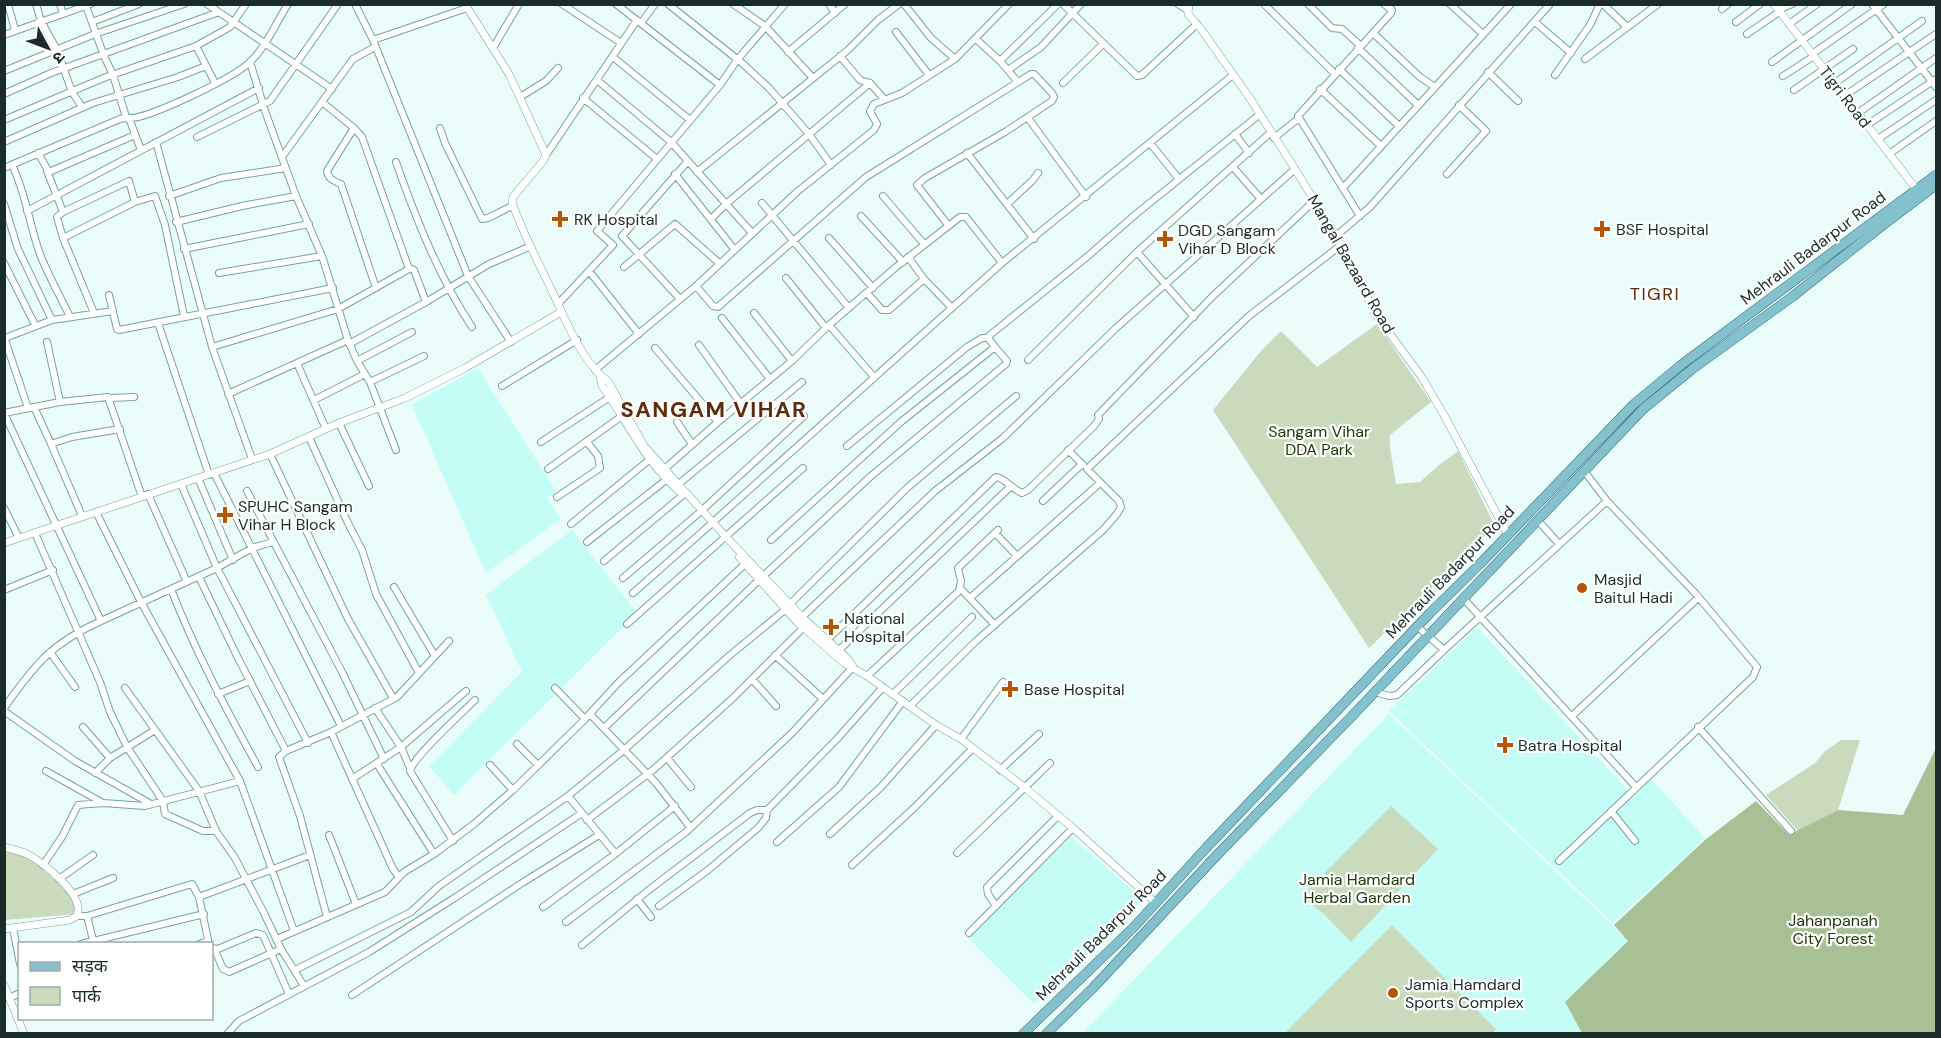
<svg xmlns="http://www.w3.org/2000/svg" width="1941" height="1038" viewBox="0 0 1941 1038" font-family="'DM Sans','Noto Sans Devanagari',sans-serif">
	<rect width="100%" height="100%" fill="#ebfdfa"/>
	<path fill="#c4fdf6" d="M478,368L556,491L547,498L561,519L486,573L412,405Z
		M572,530L637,613L454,795L429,766L522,672L486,595Z
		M1477,627L1634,797L1651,779L1705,838L1613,923L1389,711Z
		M1389,714L1628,940L1565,1002L1582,1033L1082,1034Z
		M1071,837L1143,899L1034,1004L968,938Z"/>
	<path fill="#c9dbbc" d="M1377,324L1431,402L1390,435V448L1396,484L1420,482L1439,465L1458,451L1495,526L1369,648L1213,410L1261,351L1281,331L1317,367Z
		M1841,740H1860L1838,810L1798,831L1766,795L1815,763L1824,752Z
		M1391,806L1438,849L1351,942L1324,914L1303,898L1307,891Z
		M5,851L30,856L72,897L78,914L5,920Z
		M1392,925L1496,1029L1492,1034L1285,1033Z"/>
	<path fill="#a7c094" d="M1936,748V1033H1582L1565,1002L1628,941L1614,925L1705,840L1756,801L1789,835L1838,810L1903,815Z"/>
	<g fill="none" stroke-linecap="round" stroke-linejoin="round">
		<defs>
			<path id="minor" d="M8,4L15,30
				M36,4L41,21L57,50L72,92L82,107
				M60,4L63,14
				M207,4L332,89
				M355,4L373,40L468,276L511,342
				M562,4L621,43
				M616,4L720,85
				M668,4L742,63L769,88L809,134L831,165
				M733,4L765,26L813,78
				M829,4L835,13
				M904,4L931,38L955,59
				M1063,4L1137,76L1142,75L1197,24
				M1178,4L1187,10
				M1264,4L1335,74
				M1308,4L1332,28L1342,29L1361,46
				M1450,4L1483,34
				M1603,4L1627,27
				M1872,4L1936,87
				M86,6L104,56L113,75L126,117
				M1722,9L1728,4
				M1778,10L1792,4
				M92,22L139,4
				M1535,22L1571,53
				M1736,22L1760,4
				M641,23L655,4
				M1789,24L1817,4
				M896,32L929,75
				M1373,33L1420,77L1435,87
				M1747,34L1779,12
				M4,35L91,4
				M976,39L1000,61
				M373,40L467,8
				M196,46L215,83
				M493,48L519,4
				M1358,48L1418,105
				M788,52L845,4
				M1812,54L1884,4
				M840,56L860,80L870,83
				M613,57L690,120
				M1585,59L1658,4
				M250,62L265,111L296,196L322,256L348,340L357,361L370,382L396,450
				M1772,62L1852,4
				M1339,69L1399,126
				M1008,70L1041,47L1081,4
				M4,71L95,34L184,4
				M1488,72L1518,101
				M1555,75L1590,25L1600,4
				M1783,76L1814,56
				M597,80L671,142L752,233
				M1018,82L1000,61L1058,4
				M1063,83L1103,44
				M1835,83L1922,21
				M1320,89L1381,146
				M1794,90L1853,49
				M4,94L51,73L219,12
				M1844,96L1936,34
				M520,97L546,81L558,68
				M583,98L657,159
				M1858,113L1936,58
				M129,118L141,150
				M1028,118L1086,197
				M4,120L106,77L196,46L230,27L246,4
				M1867,125L1936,79
				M354,128L327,171C328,179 334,181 341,184L376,288
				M440,128L445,143L482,219L488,218L512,206
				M1235,134L1249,153
				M197,137L270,101L338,4
				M1274,138L1299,118
				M1878,139L1936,100
				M4,142L93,103L178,77L206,66
				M156,142L212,347L252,459
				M1150,143L1179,179
				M38,153L49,172L135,135
				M967,153L1034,239
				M1889,154L1936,121
				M546,155L637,20
				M282,157L353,59L375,47
				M396,162C416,219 439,277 472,327
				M12,165C26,193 29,224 40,254C48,275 60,296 70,317
				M1233,167L1260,198
				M4,168L120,119C126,117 132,119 138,117C160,112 234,78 250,62C266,47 276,23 288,4
				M47,171L63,212
				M697,172L848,50L878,20L899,4
				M675,174L734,249
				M1447,174L1486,131L1459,105
				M1343,188L1511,4
				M169,196L221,178L286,168
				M883,196L924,244
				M762,203L849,308
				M4,204L18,249L52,320
				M1007,204L1033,180L1038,173
				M27,211L259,88
				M861,216L903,262
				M1360,216L1298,116L1391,13L1392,10L1384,4
				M711,219L726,204L870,83L884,99
				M176,222L242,206L296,196
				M1336,236L1370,207L1550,4
				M63,238L135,202L155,196L165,225L184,316
				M829,238L873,288
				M184,249L309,224
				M1137,252L1194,317
				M4,263L35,325
				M624,267L675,224L719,263
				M409,268L414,270L426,302
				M589,271L639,334
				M219,273L322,256
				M786,278L826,328
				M924,279L952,308
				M696,286L713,306L718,307L866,177L1031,74H1034L1052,93L1054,97L1052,101L1005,132L925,178L917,185L948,225
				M867,293L882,310H889L924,279L908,257
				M109,295L117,329L119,330L333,288
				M680,299L622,236L688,161
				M558,304L613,245L597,231L720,85L737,60L785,4
				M94,313L63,238L57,217L63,212L129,181L135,202
				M754,313L792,361
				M722,318L770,379
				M158,323L209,475
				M829,325L874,377
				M4,337L28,408
				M5,338L52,320L113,311
				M47,342L60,402
				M349,344L426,302L489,264L529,247
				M699,345L741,404
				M212,347L338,309L409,269L362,137L354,128L322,102
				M655,348L718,422
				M1028,360L1137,252L1270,133
				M357,361L412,332
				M297,363L326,429
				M595,370L696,286L798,191L874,130L877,124L870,111L874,104L902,93L955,59L1009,4
				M370,382L424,356
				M502,386L577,340
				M228,394L348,340
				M110,398L134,397
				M314,400L365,374
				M34,407L51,444L72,437L120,429
				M4,413L101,621L217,568L252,548L273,542
				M4,413L60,402L108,397L142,497
				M677,422L692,444
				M339,423L369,486
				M309,437L348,523L362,550L376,594L419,673
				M541,442L610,397
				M51,444L82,516
				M847,446L967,347L982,338H988
				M1068,450L1083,465
				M270,454L348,619L393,698
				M548,469L622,416
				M661,472L718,422L792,361L829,325L896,267L960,217H966L1002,263
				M214,473L341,726
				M198,478L233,560
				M181,484L217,568L308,743
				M675,487L802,382
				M247,491L342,672L384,759
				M148,494L187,582
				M557,497L600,468L598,456L587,442
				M1043,501L1082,464
				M4,508L19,538
				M712,523L1002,263L1233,75
				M571,524L649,460
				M1542,525L1559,544
				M35,533L100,682L110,712L127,747L163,801L165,814L203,831H216
				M995,533L1017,556
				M771,540L902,421L995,347L988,338L990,335L1088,256L1136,214L1259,115
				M587,542L666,480
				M604,561L683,495
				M199,577L237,656L286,751
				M623,578L699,513L804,416
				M394,587L435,656
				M960,588L995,625
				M171,589C195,651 226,709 258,767
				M4,590L53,570
				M633,593L710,525
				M970,598L1100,483
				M1463,598L1636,787
				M790,604L907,488L1016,396
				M802,617L935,491L1003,438L1115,329L1295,169
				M627,624L803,468
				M1418,627L1444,650
				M825,642L996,477C1003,477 1012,489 1022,493L1028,490L1094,426L1099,419L1098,415L1212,297L1314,201
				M50,652L75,687
				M837,652L1010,487
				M775,655L823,699
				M867,676L959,591L961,581L958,568L998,530
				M752,679L776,706
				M125,688L199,791L216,831L235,858L263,911L281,949
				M555,688L585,719
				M1375,692L1389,696L1397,695L1444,650L1607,501
				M218,694L250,681
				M893,694L972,617
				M910,706L975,642L1103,530L1117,514L1121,507L1119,501L1087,469L1249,316L1340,246
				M4,708C35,664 52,643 101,621
				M375,708L401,747L410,768
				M4,711L75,761L151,804
				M590,714L656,783L690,827
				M1572,716L1698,598
				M83,727L110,758L155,730
				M1698,727L1791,831
				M604,728L759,580L871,476L1006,364L1007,361L995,347
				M331,732L393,869L399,877
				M961,739L1003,682
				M517,744L538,765
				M667,758L691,787
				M377,764L434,854
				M490,765L513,790
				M1000,770L1039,734
				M46,771L103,803
				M95,773L110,758
				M352,779L401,747L466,691
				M240,781L294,931
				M568,796L615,853
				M1611,811L1635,841
				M587,820L653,770L733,698L804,627
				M830,834L881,787L936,725
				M329,835L356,904
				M453,841L410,771C413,757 462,713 475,700
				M777,842L839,787L903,701
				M957,853L1050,763
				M1559,861L1753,677L1757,667L1696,594L1607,501L1584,471
				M43,865L62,837L78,805L103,803L145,806L240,781L141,602L96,512
				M852,865L915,807L972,749
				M59,879L93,855
				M73,894L113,878
				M199,897L310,855
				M637,899L651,917
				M659,906L708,870L758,828L766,818L767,810L770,807L837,739L883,687
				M996,906L988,894L987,887L1058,816
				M543,907L614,855L675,806
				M77,916H87L192,884L199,897L209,944
				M87,916L93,940
				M327,917L300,816L279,757L286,751L331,732L397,697L449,641
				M566,922L686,832L792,733L853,667
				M13,928L20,964
				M969,933L1073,828
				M277,939L385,892L404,872L434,854L474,824L513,790L585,719L618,683L745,564
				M81,944L204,914
				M199,944L208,941
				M582,945L650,889L750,813L757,810H767
				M212,948L218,949L256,933L263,935L289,994
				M215,950L223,969L229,972L281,949L304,986
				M295,970L411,912L439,886L568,796L625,749L729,656L786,609
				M352,995L522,883L599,835
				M9,998L20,993
				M227,1034L239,1021L369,952L456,897L582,813"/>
			<path id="tertiary" d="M465,4L509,74L546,155L543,161L513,197L512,202C524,238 543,270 558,304C568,327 587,368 608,381L644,446L726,537L802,617L847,658L853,667
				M1189,4L1188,14L1201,29L1249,97L1295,169L1336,236L1378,318L1421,376L1444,415L1508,535
				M1774,4L1917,190
				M600,376L602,386C629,424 645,462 681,493
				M4,543L270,454L339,423L405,398L465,368L561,312
				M739,557L797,622L844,663L867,676L936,725L961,739L1024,787L1073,828L1156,903
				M4,847C12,849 20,851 27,854C44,863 86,896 77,916L70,920L4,929
				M4,985L24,1034"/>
			<path id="primary" d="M1023,1034L1134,927L1206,848L1431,612L1480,564L1634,404L1681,365L1936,175
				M1046,1034L1093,988L1218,854L1354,714L1643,409L1691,370L1792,297L1883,225L1936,185"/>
		</defs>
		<use href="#minor" stroke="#77a39d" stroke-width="8"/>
		<use href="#tertiary" stroke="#77a39d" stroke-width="8"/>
		<use href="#primary" stroke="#2a727e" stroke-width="10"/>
		<use href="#minor" stroke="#fff" stroke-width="6"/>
		<use href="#tertiary" stroke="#fff" stroke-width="7"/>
		<use href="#primary" stroke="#85c1cd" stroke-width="9"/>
	</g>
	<g fill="#b45606" stroke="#fff" stroke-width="2">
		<path d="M557 210h6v6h6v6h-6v6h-6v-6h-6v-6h6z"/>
		<path d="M1599 220h6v6h6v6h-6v6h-6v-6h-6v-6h6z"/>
		<path d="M1162 230h6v6h6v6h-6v6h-6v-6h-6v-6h6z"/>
		<path d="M222 506h6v6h6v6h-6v6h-6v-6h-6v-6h6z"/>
		<circle cx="1582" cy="588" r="6"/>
		<path d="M828 618h6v6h6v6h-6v6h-6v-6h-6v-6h6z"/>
		<path d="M1007 680h6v6h6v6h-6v6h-6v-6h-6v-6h6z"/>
		<path d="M1502 736h6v6h6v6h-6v6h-6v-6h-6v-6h6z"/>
		<circle cx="1393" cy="993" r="6"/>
	</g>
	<g text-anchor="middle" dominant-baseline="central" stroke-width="4.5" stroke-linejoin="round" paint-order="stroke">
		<g font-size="16" fill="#1a2c29" stroke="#fff">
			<text transform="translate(1845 97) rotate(52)">Tigri Road</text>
			<text transform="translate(1813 248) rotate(-37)">Mehrauli Badarpur Road</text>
			<text transform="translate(1351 264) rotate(60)">Mangal Bazaard Road</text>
			<text transform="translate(1450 572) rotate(-46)">Mehrauli Badarpur Road</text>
			<text transform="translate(1101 935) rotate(-45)">Mehrauli Badarpur Road</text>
		</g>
		<g font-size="16" fill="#1a2c29" stroke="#fff" text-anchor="start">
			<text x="574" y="219">RK Hospital</text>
			<text x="1616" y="229">BSF Hospital</text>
			<text x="1178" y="230">DGD Sangam<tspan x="1178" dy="18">Vihar D Block</tspan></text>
			<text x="238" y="506">SPUHC Sangam<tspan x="238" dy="18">Vihar H Block</tspan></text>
			<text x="1594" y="579">Masjid<tspan x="1594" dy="18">Baitul Hadi</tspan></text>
			<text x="844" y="618">National<tspan x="844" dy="18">Hospital</tspan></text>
			<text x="1024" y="689">Base Hospital</text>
			<text x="1518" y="745">Batra Hospital</text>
			<text x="1405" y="984">Jamia Hamdard<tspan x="1405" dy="18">Sports Complex</tspan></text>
		</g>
		<g font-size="16" fill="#203807" stroke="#fff">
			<text x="1319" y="431">Sangam Vihar<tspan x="1319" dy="18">DDA Park</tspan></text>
			<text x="1357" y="879">Jamia Hamdard<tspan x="1357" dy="18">Herbal Garden</tspan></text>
			<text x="1833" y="920">Jahanpanah<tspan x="1833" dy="18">City Forest</tspan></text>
		</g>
		<g font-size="18" letter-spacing="1.5" fill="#5c2d0e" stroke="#fff">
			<text x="1655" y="294">TIGRI</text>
		</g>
		<g font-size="22" font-weight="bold" letter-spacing="1.5" fill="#5c2d0e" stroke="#fff">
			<text x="714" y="409">SANGAM VIHAR</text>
		</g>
	</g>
	<rect width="1941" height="1038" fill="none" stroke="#1a2c29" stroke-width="12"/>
	<rect x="18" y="942" width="195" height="78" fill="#ffffff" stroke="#a3aba9" stroke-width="1.5"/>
	<rect x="30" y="962" width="30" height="9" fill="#85c1cd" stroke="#a3aba9" stroke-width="1.5"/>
	<text x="72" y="972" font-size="18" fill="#1a2c29">सड़क</text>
	<rect x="30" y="987" width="30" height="18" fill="#c9dbbc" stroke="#a3aba9" stroke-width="1.5"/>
	<text x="72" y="1002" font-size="18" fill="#1a2c29">पार्क</text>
	<g transform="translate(48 48) rotate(131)" stroke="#ffffff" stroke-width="4.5" paint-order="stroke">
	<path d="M0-4.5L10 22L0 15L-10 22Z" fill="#1a2c29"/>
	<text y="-9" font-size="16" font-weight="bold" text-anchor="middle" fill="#1a2c29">उ</text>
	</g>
</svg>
